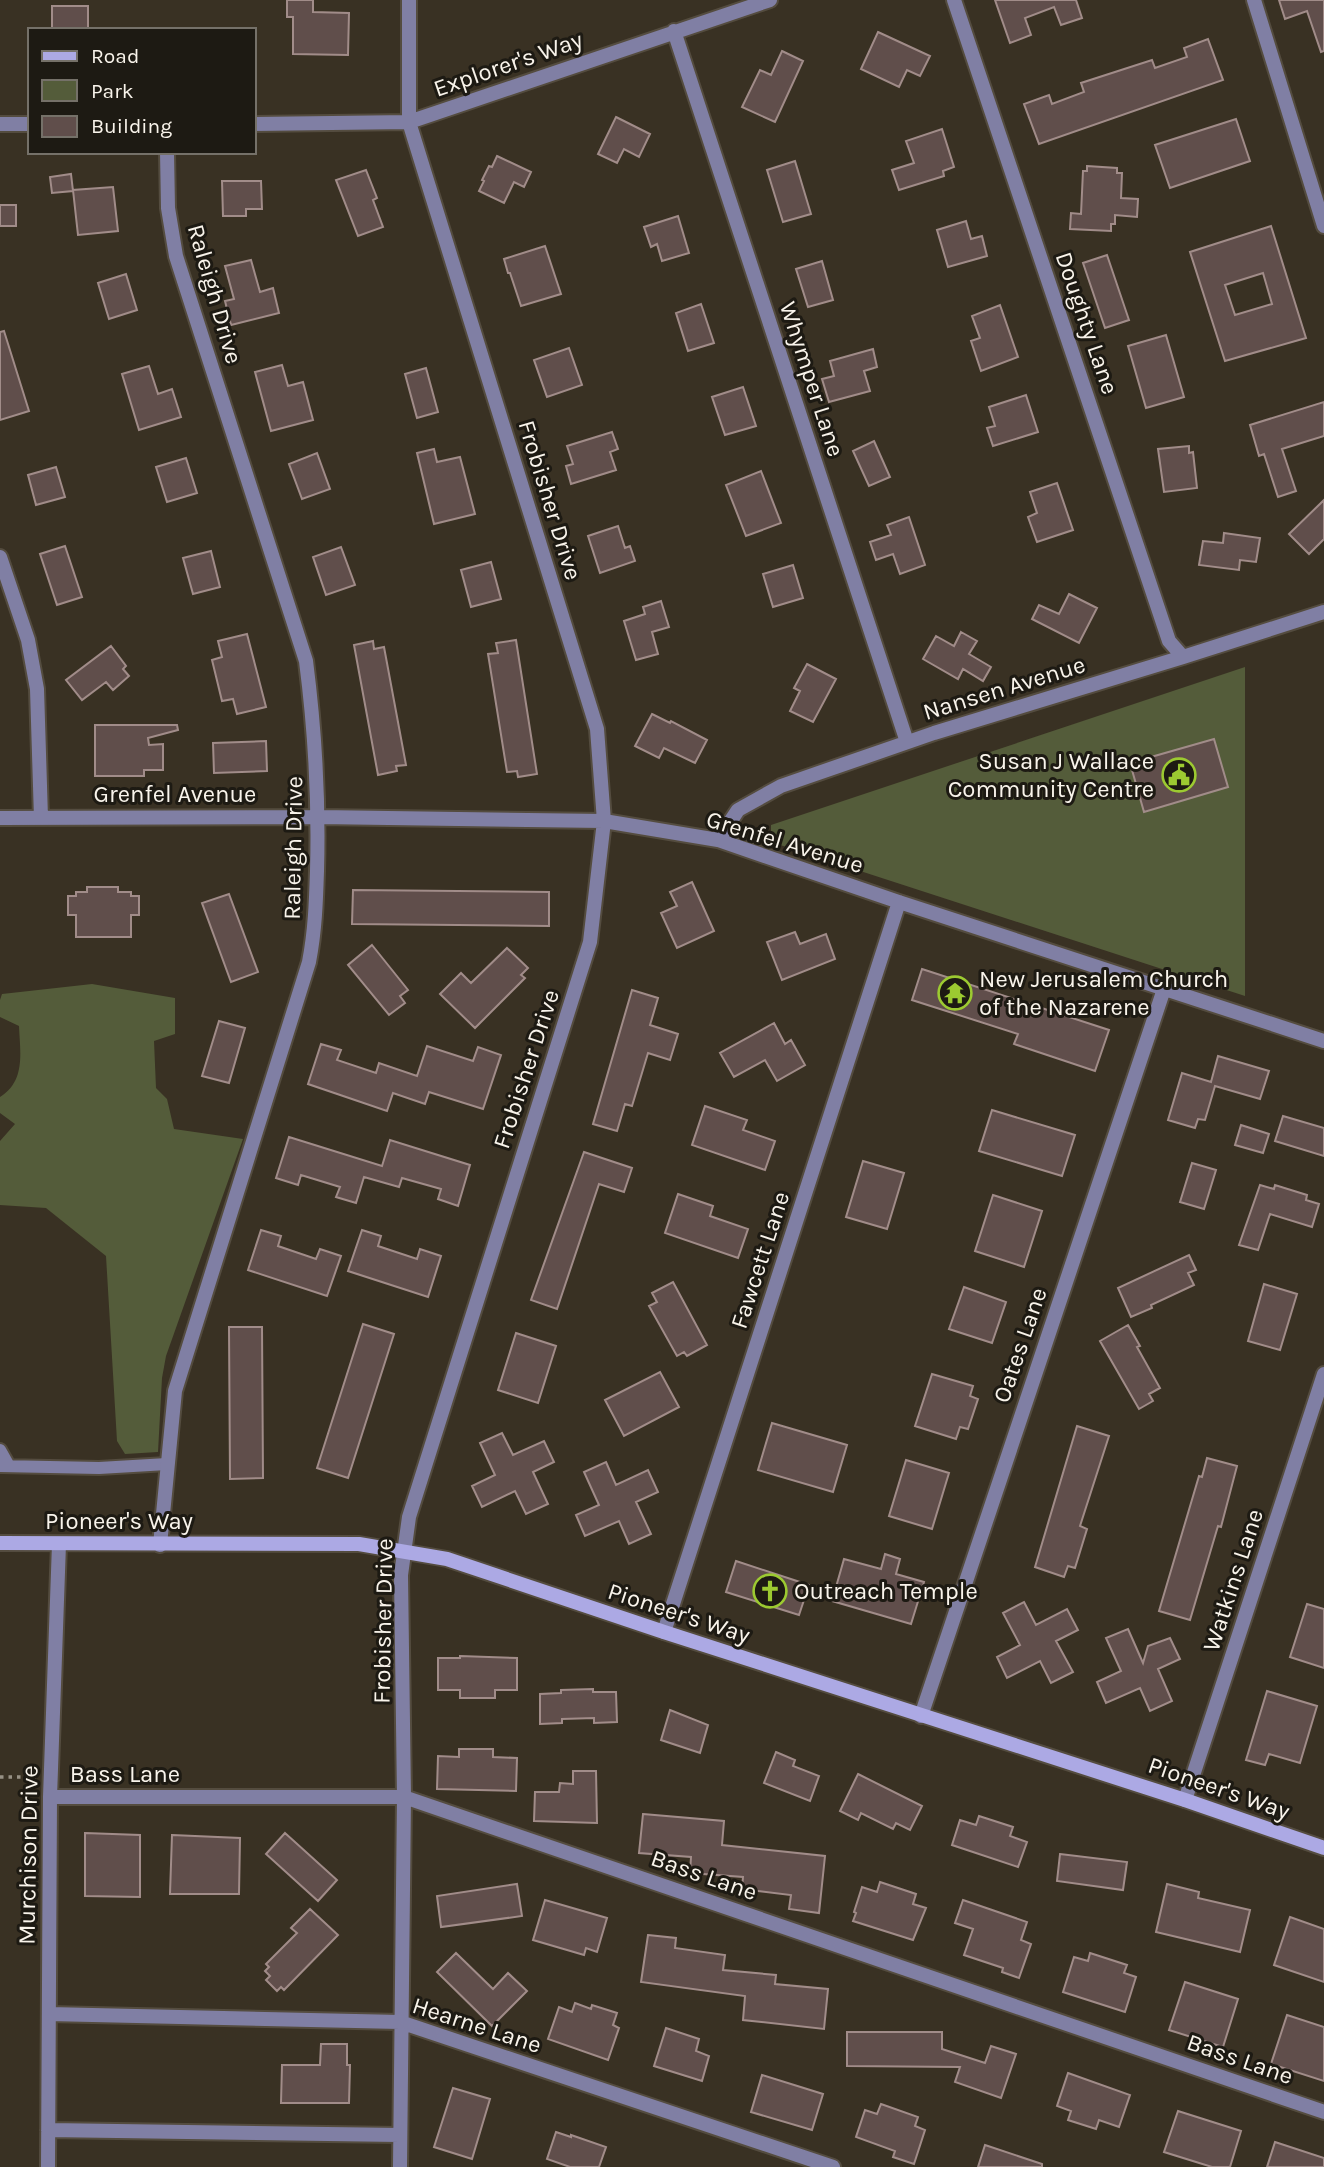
<svg xmlns="http://www.w3.org/2000/svg" width="1324" height="2167" viewBox="0 0 1324 2167" font-family="Karla,sans-serif">
	<rect width="100%" height="100%" fill="#393123"/>
	<path fill="#545c3a" d="M1245,667V996L771,842V825Z
		M92,984L175,998V1034L154,1041L156,1088L167,1099L174,1129L243,1139L166,1356L162,1378L158,1452L125,1454L117,1441L106,1256L46,1208L0,1205V1141L15,1124L0,1113V1097C26,1081 20,1052 19,1026L0,1017V1000L2,994Z"/>
	<path fill="#604e4b" stroke="#a18c89" stroke-width="2" fill-rule="evenodd" d="M287,0H313V12L349,13L348,55L293,54V17H287Z
		M995,0H1076L1082,18L1061,25L1054,7L1025,18L1031,35L1010,43Z
		M1279,0H1324V51L1321,52L1307,11L1285,19Z
		M52,6H88V30H52Z
		M878,32L930,56L920,76L907,70L899,87L861,69Z
		M1208,39L1223,80L1039,144L1024,104L1049,95L1052,104L1084,92L1081,83L1152,60L1155,68L1187,57L1184,48Z
		M782,51L803,61L775,122L742,107L760,70L771,75Z
		M616,117L650,134L639,157L624,149L617,163L598,154Z
		M1236,119L1250,161L1170,188L1155,145Z
		M942,129L954,167L943,171L944,176L899,190L892,170L914,163L906,141Z
		M497,156L531,172L524,187L514,182L504,203L479,191L484,181L482,180L489,166L492,167Z
		M795,161L811,214L783,222L767,170Z
		M1087,166L1117,168V173H1122L1121,198L1138,199L1137,217L1115,215V224H1111V231L1070,229L1071,213L1081,214L1083,171H1087Z
		M366,170L377,198L373,200L383,227L358,236L336,180Z
		M71,174L73,191L52,193L50,177Z
		M222,181H261L262,209H246V216H223Z
		M113,187L118,231L78,235L73,190Z
		M0,205H16V226H0Z
		M678,216L689,253L662,261L657,244L651,247L644,227Z
		M966,221L971,239L982,236L987,256L948,267L937,230Z
		M1271,226L1306,338L1225,361L1190,252ZM1263,273L1272,304L1235,315L1225,285Z
		M545,246L561,294L521,306L510,273H508L504,259Z
		M1107,255L1129,320L1105,328L1083,263Z
		M251,260L260,292L273,288L279,313L231,325L225,301L234,299L225,266Z
		M822,261L833,300L808,307L796,269Z
		M126,274L137,310L109,319L98,283Z
		M701,304L714,343L688,351L676,313Z
		M1000,305L1018,357L981,371L971,341L980,338L972,316Z
		M4,331L29,411L0,420V332Z
		M1166,335L1184,397L1146,408L1128,346Z
		M569,348L582,385L547,397L534,360Z
		M873,349L877,367L864,371L870,391L829,402L822,379L834,376L830,361Z
		M282,365L288,386L303,382L313,420L271,431L255,372Z
		M149,366L158,394L172,389L181,417L139,430L122,374Z
		M426,368L438,412L417,418L405,374Z
		M743,387L756,426L725,435L712,397Z
		M1026,395L1038,432L993,446L987,428L995,426L989,407Z
		M1324,402V436L1282,449L1296,491L1278,497L1264,454L1259,456L1250,425Z
		M612,432L618,449L610,452L616,470L571,484L566,466L573,464L567,446Z
		M874,441L890,477L869,486L853,451Z
		M1189,446V453L1193,452L1197,488L1164,492L1158,449Z
		M434,449L437,462L460,457L475,514L434,524L417,453Z
		M317,453L330,489L302,499L289,464Z
		M186,458L197,493L167,502L156,467Z
		M56,467L65,497L36,505L28,475Z
		M761,471L781,523L746,536L726,485Z
		M1057,483L1073,530L1037,542L1028,517L1037,513L1030,492Z
		M1324,500V539L1309,554L1289,534Z
		M909,517L925,565L900,574L893,554L876,560L870,542L891,535L887,525Z
		M618,526L625,548L630,546L635,561L600,573L588,536Z
		M1224,533L1260,538L1256,562L1240,560L1239,570L1199,565L1203,541L1223,543Z
		M65,546L82,597L57,605L40,554Z
		M341,547L355,585L326,595L313,557Z
		M211,551L220,587L193,594L183,558Z
		M491,562L501,599L471,607L461,570Z
		M793,565L803,598L773,607L763,574Z
		M1069,594L1097,608L1079,643L1032,619L1039,605L1059,614Z
		M661,601L669,627L652,632L658,654L636,660L624,621L645,614L643,607Z
		M961,632L977,641L969,654L991,667L983,681L963,669L958,679L923,659L936,636L954,646Z
		M247,634L266,707L237,714L233,699L222,701L212,660L222,657L218,641Z
		M516,640L537,774L518,777L517,771L507,772L488,654L498,653L496,643Z
		M373,641L374,649L384,647L406,765L396,766L397,771L378,775L354,645Z
		M111,646L126,666L123,669L129,676L113,690L106,682L82,700L66,680Z
		M807,664L836,679L813,722L790,711L800,691L794,688Z
		M652,714L670,723L671,721L707,740L695,763L664,748L659,758L635,746Z
		M95,725H177L178,730L148,738L149,745L163,744V770H144V776H95Z
		M1214,739L1228,787L1144,812L1130,763Z
		M266,741L267,771L214,773L213,743Z
		M692,882L714,931L677,948L661,913L677,906L670,892Z
		M87,887H118V892H131V896H139V915H131V937H76V915H68V896H76V892H87Z
		M353,890L549,892V926L352,924Z
		M229,894L258,972L231,982L202,903Z
		M795,932L800,944L826,934L835,959L782,980L767,942Z
		M372,945L408,990L400,996L405,1003L389,1015L348,965Z
		M507,948L528,968L521,975L525,978L475,1028L440,994L461,973L471,983Z
		M922,969L1109,1030L1095,1071L1014,1044L1018,1034L912,1000Z
		M632,990L658,998L650,1025L678,1034L670,1060L648,1053L632,1106L625,1104L617,1131L593,1124Z
		M219,1021L245,1028L229,1083L202,1076Z
		M774,1023L785,1044L791,1040L805,1065L777,1081L765,1060L734,1077L720,1053Z
		M321,1044L341,1050L337,1060L376,1073L379,1063L417,1076L427,1046L473,1061L478,1047L501,1055L483,1109L429,1092L425,1104L393,1093L387,1111L308,1084Z
		M1218,1056L1269,1071L1260,1099L1215,1086L1205,1120L1198,1119L1195,1128L1168,1120L1182,1073L1211,1082Z
		M705,1106L747,1120L743,1130L775,1141L765,1170L692,1145Z
		M992,1110L1075,1135L1062,1176L979,1151Z
		M1283,1116L1324,1128V1156L1275,1141Z
		M1241,1125L1269,1134L1263,1153L1235,1145Z
		M289,1137L382,1166L390,1140L470,1165L458,1206L438,1199L441,1189L402,1178L399,1187L364,1177L356,1203L336,1197L340,1187L301,1175L298,1185L276,1178Z
		M584,1152L632,1168L624,1192L599,1184L557,1309L531,1300Z
		M863,1161L904,1173L887,1229L846,1217Z
		M1192,1163L1216,1170L1204,1209L1180,1202Z
		M1260,1185L1274,1189L1275,1185L1307,1195L1306,1200L1319,1204L1312,1227L1270,1214L1258,1250L1239,1245Z
		M678,1194L713,1206L710,1216L748,1229L738,1258L665,1233Z
		M993,1195L1042,1211L1024,1267L975,1251Z
		M261,1230L281,1236L278,1246L316,1259L320,1249L341,1256L327,1296L248,1270Z
		M362,1230L381,1236L378,1246L417,1259L420,1249L441,1256L428,1297L348,1271Z
		M1189,1255L1196,1270L1188,1273L1194,1285L1151,1305L1152,1308L1131,1317L1118,1288Z
		M673,1282L707,1345L687,1356L684,1352L677,1356L649,1306L657,1302L652,1293Z
		M1264,1284L1297,1294L1280,1350L1248,1341Z
		M964,1287L1006,1302L992,1343L949,1329Z
		M363,1324L394,1334L348,1478L317,1468Z
		M1128,1325L1140,1346L1137,1347L1160,1388L1149,1394L1153,1401L1139,1409L1100,1341Z
		M229,1327H262L263,1478L230,1479Z
		M516,1333L556,1346L538,1403L498,1390Z
		M660,1372L679,1407L624,1436L605,1400Z
		M932,1374L973,1386L970,1396L978,1399L968,1429L960,1427L956,1439L915,1426Z
		M772,1423L847,1445L833,1492L758,1470Z
		M1077,1426L1109,1436L1080,1526L1087,1529L1075,1568L1068,1566L1064,1577L1035,1567Z
		M502,1433L513,1455L544,1441L554,1462L533,1472L548,1504L526,1514L515,1491L482,1507L472,1486L495,1475L480,1443Z
		M1207,1458L1237,1466L1221,1527L1218,1526L1190,1620L1159,1611L1199,1476L1202,1477Z
		M906,1460L949,1473L932,1529L889,1516Z
		M606,1462L616,1485L648,1470L658,1492L636,1502L651,1534L629,1544L619,1521L585,1536L576,1515L599,1505L584,1472Z
		M885,1554L900,1559L896,1574L924,1582L911,1624L832,1601L844,1559L881,1569Z
		M736,1561L809,1585L799,1615L726,1592Z
		M1024,1602L1036,1625L1067,1609L1078,1630L1056,1641L1073,1672L1051,1683L1040,1661L1007,1678L997,1657L1020,1645L1003,1613Z
		M1307,1604L1324,1609V1668L1290,1657Z
		M1128,1629L1143,1663L1148,1646L1170,1638L1180,1659L1158,1669L1172,1701L1150,1711L1140,1688L1106,1703L1097,1682L1121,1671L1106,1638Z
		M460,1656L517,1658V1690H495V1698H460V1690H438V1658H460Z
		M593,1689V1692H616L617,1722L594,1723V1718L562,1719V1723L540,1724V1694L561,1693V1690Z
		M1267,1691L1317,1706L1300,1763L1269,1754L1265,1765L1246,1760Z
		M670,1710L708,1725L700,1753L661,1740Z
		M459,1749H493V1757L517,1758L516,1791L437,1789L438,1756L459,1757Z
		M776,1752L795,1760L793,1766L819,1776L810,1801L764,1783Z
		M573,1771H596L597,1823L534,1821L535,1792H559L560,1783L573,1784Z
		M858,1774L922,1806L910,1830L896,1823L893,1829L861,1813L858,1820L840,1811Z
		M643,1814L724,1821L722,1845L825,1856L819,1913L789,1909L791,1895L742,1889L743,1877L690,1873L691,1857L639,1853Z
		M979,1816L1013,1827L1010,1836L1027,1842L1018,1867L952,1845L960,1820L976,1825Z
		M85,1833L140,1835V1897L85,1896Z
		M285,1833L337,1880L318,1901L266,1854Z
		M172,1835L240,1838L239,1894H170Z
		M1060,1854L1127,1862L1123,1890L1057,1881Z
		M880,1882L916,1894L913,1904L926,1908L913,1940L853,1921L856,1913L854,1912L862,1887L877,1892Z
		M517,1884L522,1916L441,1927L437,1896Z
		M1167,1884L1199,1892L1198,1898L1250,1910L1240,1952L1156,1932Z
		M545,1900L607,1918L597,1952L586,1948L584,1955L533,1940Z
		M963,1900L1027,1922L1021,1940L1031,1944L1019,1978L1002,1972L1003,1968L964,1955L973,1929L955,1923Z
		M310,1909L338,1935L284,1990L281,1987L277,1991L266,1980L270,1976L265,1971L269,1967L266,1964L297,1933L291,1928Z
		M1290,1917L1324,1929V1982L1274,1965Z
		M648,1935L676,1938L675,1948L725,1955L723,1970L776,1975L775,1984L828,1989L824,2029L743,2020L745,1996L641,1982Z
		M456,1953L493,1989L508,1973L527,1991L492,2026L437,1972Z
		M1090,1953L1127,1965L1124,1973L1136,1977L1125,2012L1063,1992L1074,1957L1088,1961Z
		M1185,1982L1238,1999L1223,2047L1169,2030Z
		M575,2003L591,2009L592,2005L617,2013L613,2025L619,2028L608,2060L548,2039L559,2007L572,2012Z
		M1287,2015L1324,2027V2081L1271,2064Z
		M666,2028L699,2039L696,2051L709,2056L702,2081L654,2066Z
		M847,2032H942V2049L985,2063L991,2046L1016,2054L1001,2098L955,2082L960,2067L847,2066Z
		M321,2044H347V2065H350L349,2103H281L282,2065H320Z
		M1068,2073L1130,2095L1119,2127L1099,2120L1096,2129L1068,2120L1071,2111L1057,2106Z
		M762,2075L823,2094L812,2130L751,2112Z
		M453,2088L490,2099L472,2159L434,2147Z
		M881,2104L918,2117L915,2126L925,2130L914,2164L893,2157L895,2151L856,2137L865,2110L877,2114Z
		M1178,2111L1241,2131L1230,2167H1212L1164,2152Z
		M556,2132L571,2137V2135L606,2147L599,2167H570L547,2159Z
		M1275,2142L1324,2158V2167H1267Z
		M985,2145L1042,2164V2167H978Z"/>
	<g fill="none" stroke-linecap="round" stroke-linejoin="round">
		<defs>
			<path id="lane" d="M0,1450L9,1466
				M0,1466L99,1468L167,1464"/>
			<path id="street" d="M954,0L1169,641L1183,657
				M1254,0L1324,226
				M674,31L907,742
				M0,124H30
				M254,124L409,122L770,0
				M0,557L28,640L37,689L41,818
				M0,818L319,817L604,821L718,840L899,902L1324,1041
				M718,840L738,810L781,786L934,733L1183,657L1324,612
				M160,1545L175,1391L309,962C315,931 316,902 317,871C319,800 315,731 306,661L176,256L168,208L167,152
				M664,1632L899,902
				M921,1716L1164,989
				M50,1797H404L1324,2112
				M1185,1800L1324,1374
				M49,2014L400,2022L833,2167
				M48,2130L400,2135
				M48,2167L50,1797L59,1544
				M400,2167L404,1797L401,1575L409,1517L590,942L604,821L597,729L409,122V0"/>
			<path id="secondary" d="M0,1543L359,1544L447,1559L664,1632L1185,1800L1324,1848"/>
		</defs>
		<use href="#lane" stroke="#544c3f" stroke-width="16"/>
		<use href="#street" stroke="#544c3f" stroke-width="18"/>
		<use href="#secondary" stroke="#544c3f" stroke-width="18"/>
		<path stroke="#979185" stroke-width="3.5" stroke-dasharray="3.5 5" stroke-linecap="butt" d="M0,1777H36"/>
		<use href="#lane" stroke="#807fa4" stroke-width="12"/>
		<use href="#street" stroke="#807fa4" stroke-width="14"/>
		<use href="#secondary" stroke="#aca9e4" stroke-width="14"/>
	</g>
	<defs>
		<symbol id="civic-ring" viewBox="-11 -11 22 22"><circle r="9.5" fill="#1d1a13" stroke="#9cca31" stroke-width="1.5"/><path d="M-.6-6.5H3V-4.5H.6V-3L4-1V1h2V6H-6V1h2V-1L-.6-3ZM-1.2 2.5V6h2.4V2.5Z" fill="#9cca31"/></symbol>
		<symbol id="temple-ring" viewBox="-11 -11 22 22"><circle r="9.5" fill="#1d1a13" stroke="#9cca31" stroke-width="1.5"/><path d="M0-6L5-2H3V0L6.5 2.5H4V6H1.5V3h-3V6H-4V2.5H-6.5L-3 0V-2H-5Z" fill="#9cca31"/></symbol>
		<symbol id="church-ring" viewBox="-11 -11 22 22"><circle r="9.5" fill="#1d1a13" stroke="#9cca31" stroke-width="1.5"/><path d="M-1.2-6h2.4v3.5h3.3v2.4h-3.3V6h-2.4V-.1h-3.3v-2.4h3.3Z" fill="#9cca31"/></symbol>
	</defs>
	<g fill-rule="evenodd">
		<use href="#civic-ring" x="1160" y="756" width="38" height="38"/>
		<use href="#temple-ring" x="936" y="974" width="38" height="38"/>
		<use href="#church-ring" x="751" y="1572" width="38" height="38"/>
	</g>
	<g text-anchor="middle" dominant-baseline="central" stroke-width="6" stroke-linejoin="round" paint-order="stroke">
		<g font-size="24" fill="#f9f4eb" stroke="#1d1a13">
			<text transform="translate(508 64) rotate(-19)">Explorer's Way</text>
			<text transform="translate(215 294) rotate(74)">Raleigh Drive</text>
			<text transform="translate(1087 323) rotate(71)">Doughty Lane</text>
			<text transform="translate(812 379) rotate(72)">Whymper Lane</text>
			<text transform="translate(550 500) rotate(73)">Frobisher Drive</text>
			<text transform="translate(1004 688) rotate(-17)">Nansen Avenue</text>
			<text x="175" y="794">Grenfel Avenue</text>
			<text transform="translate(785 842) rotate(17)">Grenfel Avenue</text>
			<text transform="translate(293 848) rotate(-89)">Raleigh Drive</text>
			<text transform="translate(526 1069) rotate(-72)">Frobisher Drive</text>
			<text transform="translate(760 1260) rotate(-72)">Fawcett Lane</text>
			<text transform="translate(1020 1345) rotate(-71)">Oates Lane</text>
			<text x="119" y="1521">Pioneer's Way</text>
			<text transform="translate(1233 1580) rotate(-72)">Watkins Lane</text>
			<text transform="translate(679 1613) rotate(18)">Pioneer's Way</text>
			<text transform="translate(383 1621) rotate(-89)">Frobisher Drive</text>
			<text x="125" y="1774">Bass Lane</text>
			<text transform="translate(1219 1788) rotate(19)">Pioneer's Way</text>
			<text transform="translate(28 1855) rotate(-89)">Murchison Drive</text>
			<text transform="translate(704 1875) rotate(19)">Bass Lane</text>
			<text transform="translate(477 2025) rotate(18)">Hearne Lane</text>
			<text transform="translate(1240 2059) rotate(19)">Bass Lane</text>
		</g>
		<g font-size="24" fill="#f9f4eb" stroke="#1d1a13" text-anchor="start">
			<text x="1154" y="761" text-anchor="end">Susan J Wallace<tspan x="1154" dy="28">Community Centre</tspan></text>
			<text x="979" y="979">New Jerusalem Church<tspan x="979" dy="28">of the Nazarene</tspan></text>
			<text x="794" y="1591">Outreach Temple</text>
		</g>
	</g>
	<rect x="28" y="28" width="228" height="126" fill="#1d1a13" stroke="#757169" stroke-width="2"/>
	<rect x="42" y="51" width="35" height="10" fill="#aca9e4" stroke="#757169" stroke-width="2"/>
	<text x="91" y="63" font-size="21" fill="#f9f4eb">Road</text>
	<rect x="42" y="80" width="35" height="21" fill="#545c3a" stroke="#757169" stroke-width="2"/>
	<text x="91" y="98" font-size="21" fill="#f9f4eb">Park</text>
	<rect x="42" y="116" width="35" height="21" fill="#604e4b" stroke="#757169" stroke-width="2"/>
	<text x="91" y="133" font-size="21" fill="#f9f4eb">Building</text>
</svg>
